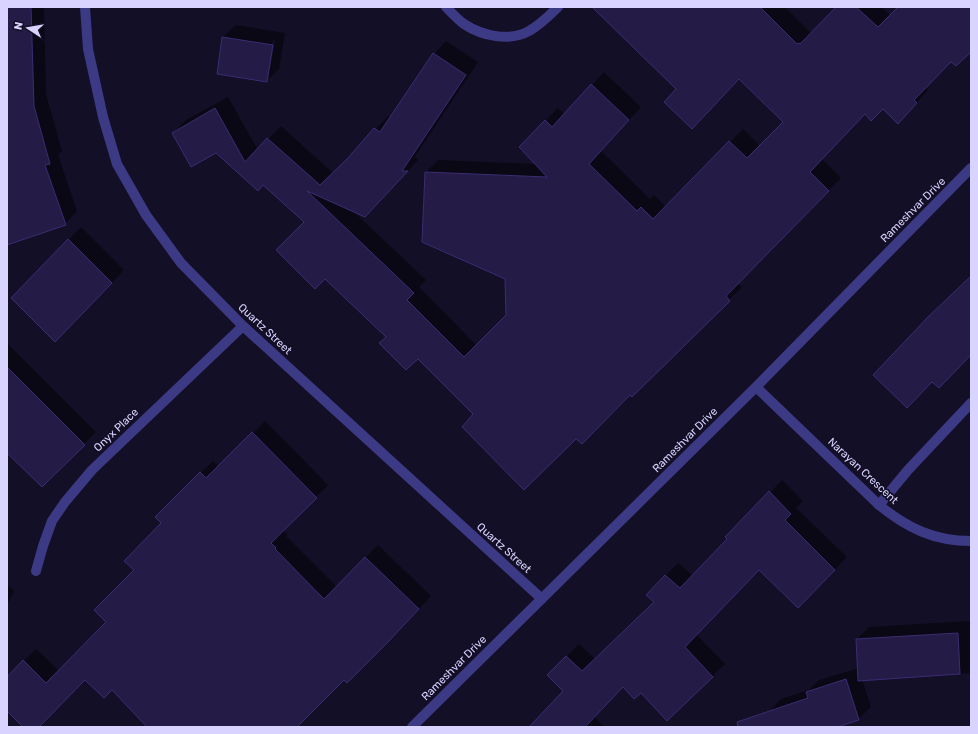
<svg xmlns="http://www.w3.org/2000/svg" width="978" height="734" viewBox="0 0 978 734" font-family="Rubik,sans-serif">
	<rect width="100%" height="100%" fill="#130f26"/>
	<path fill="#0007" fill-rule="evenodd" d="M7,7H44L46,94L62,151L58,155L77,211L65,224L7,244Z
		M615,7H785L810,32L812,31L813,32L837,7H882L891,16L899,7H971V50L952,61L926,87L928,90L910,110L883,107L865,113L822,159L841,178L737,283L742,287L632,396L630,394L576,437L475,414L418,358L387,336L325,278L305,222L264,184L216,152L173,133L186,120L228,97L258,150L281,126L334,174L388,116L391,118L434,54L446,41L478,62L414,158L419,159L378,203L353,211L426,280L419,287L477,346L507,315L506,278L426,172L438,160L536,164L520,147L558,108L565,115L604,72L641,107L601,151L650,199L654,195L666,207L743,129L760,146L784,122L739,78L677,89Z
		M236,25L285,33L279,69L266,81L218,73L223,37ZM273,40H275L270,69H268Z
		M81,227L124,270L68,328L12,298Z
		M7,343L96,432L42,486L7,451Z
		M265,421L328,485L283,530L288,535L286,536L337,587L378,545L431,596L400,629L344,678L296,727H148L112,689L85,679L38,727H25L7,709V678L36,649L59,671L107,622L162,523L156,517L213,461L219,467Z
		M782,480L803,501L796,508L847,557L810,595L759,569L696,634L725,664L667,719L641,692L623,686L594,716L604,727H530L564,691L548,675L579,644L595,659L655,602L647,595L678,563L693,576Z
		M7,584L14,591L7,605Z
		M970,621L971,633V673L862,679L871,707L858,719L835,727H774L769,712L781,699L809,690L819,680L859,668L857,639L869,627Z"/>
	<path fill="#241b47" stroke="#3b2d73" d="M7,7H31L34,106L50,164L45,165L66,225L7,245Z
		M592,7H760L797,44L799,43L800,44L836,7H856L878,27L898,7H971V52L956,66L951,62L914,100L917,103L898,124L883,109L871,121L865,114L810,172L829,191L726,296L730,301L632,397L630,395L582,444L576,439L524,490L462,427L473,414L418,359L406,370L379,343L386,337L325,279L315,289L276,250L304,222L263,185L258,191L216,153L191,167L172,133L215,108L245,162L267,138L320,185L347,159L374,128L380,132L433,53L466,75L402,171H408L365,217L307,191L414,293L407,300L464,357L506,315L505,279L422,242L425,172L547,177L519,147L545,120L552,127L591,84L629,120L589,164L637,211L641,207L653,219L729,141L747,158L783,122L739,79L692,129L664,102L676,89Z
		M222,37L273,45L267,82L217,74Z
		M68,239L112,283L55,342L11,298Z
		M971,276V355L939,388L932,382L907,408L873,375L928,317Z
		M7,367L85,445L42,487L7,453Z
		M252,432L317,498L271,543L276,548L275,549L324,599L365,557L419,609L388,642L347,683L344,680L297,727H147L112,690L104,698L85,680L39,727H23L7,711V677L23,660L46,683L106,622L94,610L134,570L124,561L161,523L155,517L200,472L206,478Z
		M769,491L791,514L785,520L835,570L798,608L759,570L685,647L713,677L667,721L641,693L634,699L623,687L585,727H529L563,691L547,675L566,656L582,671L654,602L646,595L665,575L680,588L727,539L725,537Z
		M958,633L960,674L858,681L856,639Z
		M846,679L859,720L837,727H738L737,722L808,698L806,692Z"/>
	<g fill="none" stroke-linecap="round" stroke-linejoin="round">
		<path stroke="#3d3a85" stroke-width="10" d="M879,505L908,470L971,403"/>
		<path stroke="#3d3a85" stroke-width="10" d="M85,7L88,49L103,117L117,164L146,215L181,263L243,326L542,599
			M446,7C452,13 458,20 464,24C482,36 510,42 529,31C540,25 549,16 558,7
			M756,387L879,505C907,528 934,541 971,541
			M36,571L43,546L52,521L65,502L92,470L243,326
			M412,727L756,387L971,168"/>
	</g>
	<g text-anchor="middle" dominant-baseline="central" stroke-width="3.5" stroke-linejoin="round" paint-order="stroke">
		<g font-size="11" fill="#d9d4ff" stroke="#130f26">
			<text transform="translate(913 210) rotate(-45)">Rameshvar Drive</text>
			<text transform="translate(265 329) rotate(43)">Quartz Street</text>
			<text transform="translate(116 430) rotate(-44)">Onyx Place</text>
			<text transform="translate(685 440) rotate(-45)">Rameshvar Drive</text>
			<text transform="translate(863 471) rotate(43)">Narayan Crescent</text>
			<text transform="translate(504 548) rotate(42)">Quartz Street</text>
			<text transform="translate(454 668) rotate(-45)">Rameshvar Drive</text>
		</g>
	</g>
	<rect width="978" height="734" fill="none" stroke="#d9d4ff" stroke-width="16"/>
	<g transform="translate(28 28) rotate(282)" stroke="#130f26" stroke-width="3" paint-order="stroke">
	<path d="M0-3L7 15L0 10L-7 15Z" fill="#d9d4ff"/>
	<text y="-6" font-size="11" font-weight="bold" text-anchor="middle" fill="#d9d4ff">N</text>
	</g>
</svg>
